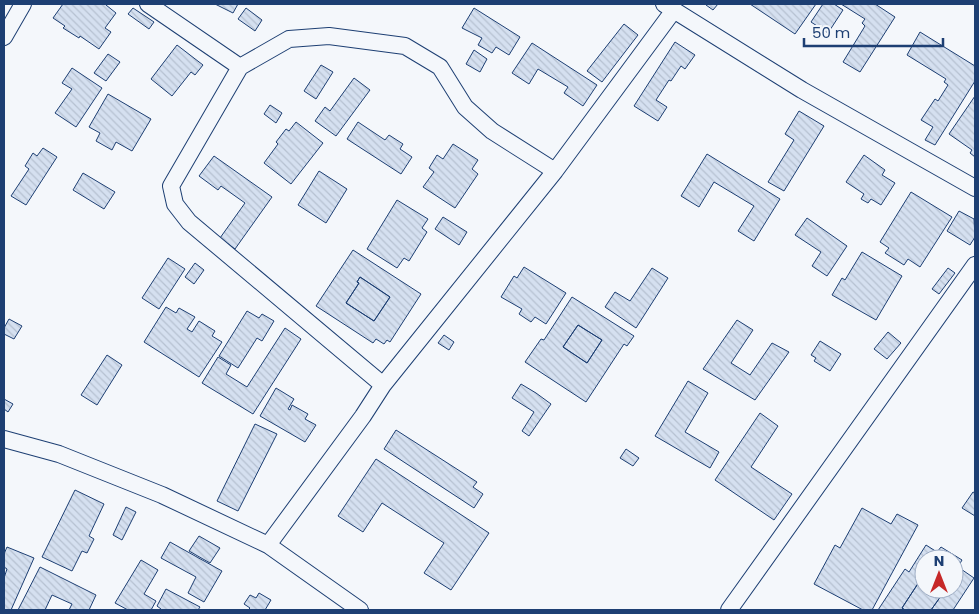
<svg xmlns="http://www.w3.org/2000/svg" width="979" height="614" viewBox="0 0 979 614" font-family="Poppins,sans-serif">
	<defs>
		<pattern id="building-back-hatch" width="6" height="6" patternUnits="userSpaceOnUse" patternTransform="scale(1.25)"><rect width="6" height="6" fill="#d5e0f0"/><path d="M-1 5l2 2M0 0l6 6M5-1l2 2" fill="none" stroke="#b6c1d1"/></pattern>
	</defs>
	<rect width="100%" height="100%" fill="#f4f7fb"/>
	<path fill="url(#building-back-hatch)" stroke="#1d3f73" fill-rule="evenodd" d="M63,4H107L106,5L116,13L105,28L111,32L99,49L80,36L79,38L63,28L65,26L53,18Z
		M215,4H238L233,13Z
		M707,4H718L713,10L706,5Z
		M750,4H816L795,34Z
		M823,4H834L843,10L828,33L811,22Z
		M841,4H875L895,17L860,72L843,62L865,26L862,23L865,19Z
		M133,8L154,22L149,29L128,14Z
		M246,8L262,20L255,31L238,19Z
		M474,8L520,37L509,55L496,47L492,53L478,45L482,38L462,28Z
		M624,24L638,35L602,82L587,71Z
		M920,32L975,66V81L935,145L925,140L933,127L921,120L935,99L938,101L948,85L944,82L946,79L907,55Z
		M675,42L695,55L685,69L681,66L671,81L669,80L656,100L667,107L658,121L634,106Z
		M532,43L597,85L583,106L564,93L568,87L538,69L529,84L512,73Z
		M177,45L203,65L195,75L191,72L172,96L151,79Z
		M474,50L487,59L480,72L466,64Z
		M108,54L120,62L106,81L94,73Z
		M321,65L333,72L316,99L304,91Z
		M72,68L102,88L76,127L55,113L72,89L62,83Z
		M354,78L370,90L336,136L315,121L325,107L330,111Z
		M108,94L151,119L132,151L116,142L112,150L96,141L100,133L89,127Z
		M975,96V157L970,153L972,150L949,134Z
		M270,105L282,113L276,123L264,114Z
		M799,111L824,126L784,191L768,182L794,140L785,134Z
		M296,122L323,143L291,184L264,163L278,144L276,142L286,129L289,131Z
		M358,122L385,140L389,135L403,144L400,149L412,157L401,174L347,139Z
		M453,144L478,160L472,169L478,174L455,208L423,187L434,172L429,168L437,155L443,159Z
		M43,148L57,157L26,205L11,196L29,169L25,166L33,153L37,156Z
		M707,154L780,199L754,241L738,231L754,206L714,182L699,207L681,196Z
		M864,155L885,170L882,175L895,183L881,205L871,199L868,203L861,199L864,194L846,182Z
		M214,156L272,197L235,249L220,238L245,203L221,186L218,190L199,176Z
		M319,171L347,189L326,223L298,205Z
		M83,173L115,192L104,209L73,190Z
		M911,192L952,217L920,267L908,259L904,265L885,253L889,248L880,242Z
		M397,200L428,219L422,228L427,232L409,261L404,258L397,268L367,249Z
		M959,211L974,219L975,237L970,245L947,231Z
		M443,217L467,232L459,245L435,229Z
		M807,218L847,246L827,276L812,266L821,252L795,235Z
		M353,250L421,294L390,342L387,340L384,344L376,339L373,343L316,306ZM360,277L390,297L374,321L346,303L359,283L357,282Z
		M862,252L902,276L876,320L832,295L842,278L845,280Z
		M168,258L185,269L159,309L142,298Z
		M195,263L204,270L194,284L185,277Z
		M524,267L566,293L546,324L535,317L531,322L519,314L522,309L501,297L514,276L517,278Z
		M652,268L668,278L636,328L605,307L615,292L630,301Z
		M948,268L955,273L939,294L932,289Z
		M360,277L390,297L374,321L346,303L359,283L357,282Z
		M572,297L634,336L627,346L624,344L586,402L525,362L541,339L544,340ZM578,325L602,340L587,363L563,347Z
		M166,307L176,313L179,308L195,317L187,329L192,332L199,321L215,331L212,336L222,342L199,377L144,342Z
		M247,311L259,318L262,314L274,321L262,341L257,338L238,368L219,356Z
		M9,319L22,326L14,339L4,334V328Z
		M737,320L753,330L731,363L750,375L772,343L789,352L755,400L703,369Z
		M578,325L602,340L587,363L563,347Z
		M285,328L301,339L253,414L202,383L218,357L231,365L226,374L247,387Z
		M888,332L901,343L887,359L874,349Z
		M444,335L454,342L449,350L438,343Z
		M820,341L841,354L830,371L814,361L816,358L811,355Z
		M107,355L122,365L97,405L81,395Z
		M688,381L708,393L685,432L719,452L710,468L655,436Z
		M521,384L536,393L551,404L529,436L522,431L534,412L512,398Z
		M276,388L294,399L288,409L290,410L292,405L308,414L305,419L316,425L305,442L260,416Z
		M4,399L13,404L8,412L4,409Z
		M760,413L778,426L751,467L792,494L774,520L715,480Z
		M255,424L277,434L238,511L217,501Z
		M396,430L477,482L473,487L483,494L474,508L384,449Z
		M626,449L639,458L633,466L620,458Z
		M376,459L489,533L451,590L424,573L444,543L382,503L363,532L338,516Z
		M75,490L104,504L89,536L94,539L87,553L82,551L72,571L42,557Z
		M973,492L975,493V516L962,508Z
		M126,507L136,512L122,540L113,535Z
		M862,508L891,524L897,514L918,525L872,610H863L814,584L835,545L840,548Z
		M199,536L220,548L210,563L189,551Z
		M170,542L222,571L204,602L188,593L196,577L161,558Z
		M926,545L937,552L941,547L962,560L958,567L974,578L953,610H931L941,596L930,589H954V559H924V585L919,582L902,608L905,610H878L905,569L909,572Z
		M7,547L34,558L11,610H4V578L7,569L4,567V554Z
		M141,560L158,570L144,594L156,601L151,610H128L115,603Z
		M40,567L96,595L89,610H69L72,604L52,595L45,610H18Z
		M919,582L924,585V589H930L941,596L931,610H905L902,608Z
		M166,589L200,607L198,610H161V609L157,606Z
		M259,593L271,600L265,610H248L250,608L244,604L250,595L256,598Z"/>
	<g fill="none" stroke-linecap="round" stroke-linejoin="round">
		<defs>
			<path id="street" d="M148,4L240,67
				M664,4L802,90L975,188
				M4,37L23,4
				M383,385L189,222L175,204L171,186L240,67L289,39L329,36L405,46L440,67L465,107L492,131L555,171
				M4,439L59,454L162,495L268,545L360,610
				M268,545L363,416L383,385L555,171L674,10
				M729,610L975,265"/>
		</defs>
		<use href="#street" stroke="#1d3f73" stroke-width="18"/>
		<use href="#street" stroke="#f4f7fb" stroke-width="16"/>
	</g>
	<rect width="979" height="614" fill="none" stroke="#1d3f73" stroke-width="10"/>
	<g transform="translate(939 574)"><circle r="24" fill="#f4f7fb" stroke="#9eadc5"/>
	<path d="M0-4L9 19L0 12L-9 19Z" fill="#c62828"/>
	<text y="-8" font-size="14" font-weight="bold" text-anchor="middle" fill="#1d3f73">N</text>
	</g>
	<path d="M804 38v8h139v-8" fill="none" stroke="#1d3f73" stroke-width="2.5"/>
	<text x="812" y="38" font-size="15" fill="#1d3f73" stroke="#f4f7fb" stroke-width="4" paint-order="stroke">50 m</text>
</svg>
